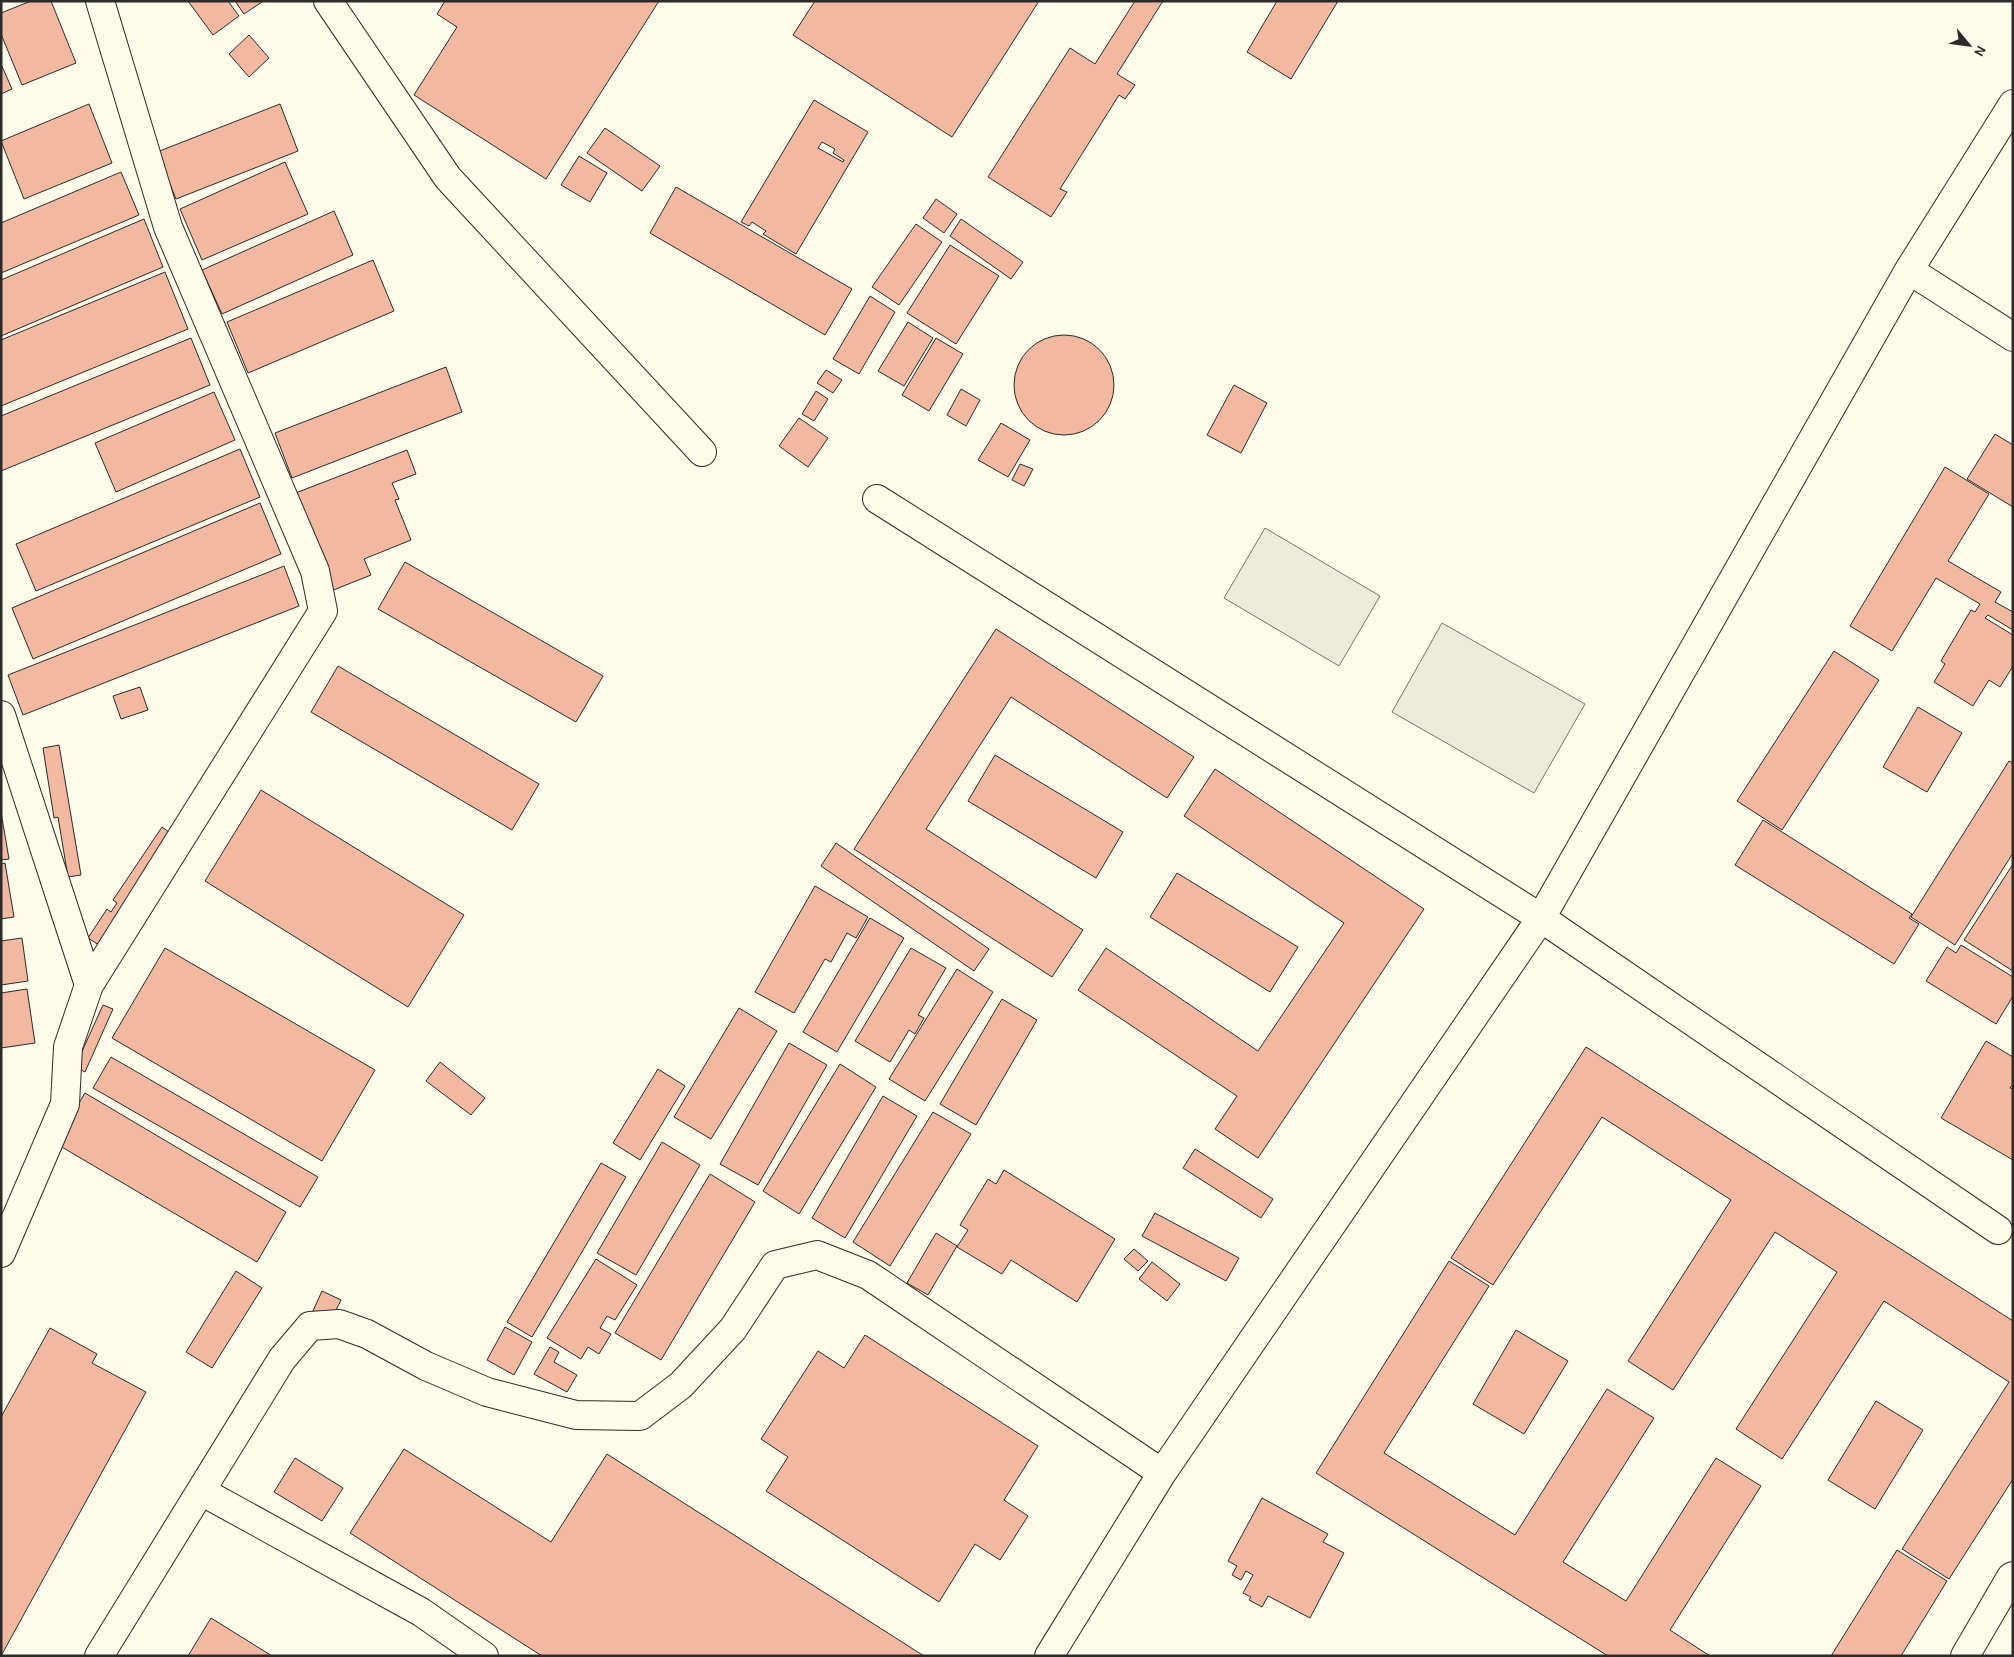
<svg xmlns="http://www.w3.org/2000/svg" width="2014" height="1657" viewBox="0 0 2014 1657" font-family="Karla,sans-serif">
	<rect width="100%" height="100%" fill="#fdfbea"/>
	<path fill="#ecebdb" stroke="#74746e" d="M1265,528L1380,596L1339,666L1224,598Z
		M1442,623L1585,704L1534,793L1392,712Z"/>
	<path fill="#f2b8a0" stroke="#2b2b2b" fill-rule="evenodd" d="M31,1H51L76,63L22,85L1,34V13Z
		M188,1H228L239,16L213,35Z
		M235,1H261L262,2L244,14Z
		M445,1H659L546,179L414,95L457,27L437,14Z
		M815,1H1039L952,137L793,35Z
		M1135,1H1163L1117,74L1135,85L1125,99L1119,95L1060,189L1067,192L1051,217L988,177L1070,48L1095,64Z
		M1277,1H1338L1291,79L1247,52Z
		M249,35L269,58L249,77L229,54Z
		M1,64L12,89L1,94Z
		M814,100L868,132L796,254L763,234L766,231L752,222L749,226L741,222ZM822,142L835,149L833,153L844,160L843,162L818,148Z
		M89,104L112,163L24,199L1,141Z
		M280,104L298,151L176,199L157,152Z
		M605,128L660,166L642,191L587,153Z
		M579,156L607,173L590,202L561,185Z
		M285,162L308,214L202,260L180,209Z
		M121,172L139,215L1,273V223Z
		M676,187L852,289L825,335L650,233Z
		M936,199L957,214L944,233L923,218Z
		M334,211L353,255L222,314L202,270Z
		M144,219L163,267L1,336V280Z
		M961,219L1023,262L1011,279L950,236Z
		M916,224L942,242L899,305L872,287Z
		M950,245L999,276L956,344L907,313Z
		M373,260L394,311L248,373L227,322Z
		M165,272L188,329L1,406V340Z
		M870,296L895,312L859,374L833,359Z
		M908,322L933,338L904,386L878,371Z
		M1014 385a50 50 0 1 1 100 0a50 50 0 1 1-100 0Z
		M191,338L210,385L1,471V416Z
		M936,338L963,354L929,411L902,395Z
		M446,367L462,412L292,478L275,433Z
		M826,370L842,380L833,393L817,383Z
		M1234,385L1267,403L1241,453L1207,435Z
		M961,389L980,400L966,426L947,415Z
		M816,391L828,399L814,421L802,414Z
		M214,392L235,440L116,492L95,443Z
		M799,418L828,438L808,467L779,446Z
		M1001,423L1030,440L1008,477L978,460Z
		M1995,434L2013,445V507L1967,479Z
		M240,449L260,497L36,591L16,544Z
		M407,450L416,474L392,483L399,499L395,500L411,540L364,559L371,575L331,591L293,494Z
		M1020,464L1033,469L1024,486L1012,480Z
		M1945,467L1989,494L1948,561L2001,592L1995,602L2013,612V630L1988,615L1985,618L2013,635V666L2000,687L1989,680L1973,706L1934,682L1945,664L1941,661L1971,610L1975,612L1980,604L1936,578L1892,651L1850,626Z
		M260,503L281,554L33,659L12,608Z
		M405,562L603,676L576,722L378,609Z
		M284,566L299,606L23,715L8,675Z
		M996,629L1194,757L1167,798L1011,697L926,829L1083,930L1052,977L854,849Z
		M1834,651L1879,680L1782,830L1737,801Z
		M338,666L539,784L512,830L311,712Z
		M140,687L148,710L121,719L113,696Z
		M1918,707L1962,733L1927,792L1883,767Z
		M59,745L81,875L68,877L58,817L54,818L43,748Z
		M995,755L1123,832L1096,878L968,801Z
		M2009,761L2013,763V853L1955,945L1911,917Z
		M1215,769L1424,909L1258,1158L1215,1129L1237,1096L1078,990L1106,948L1258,1051L1344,923L1184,816Z
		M261,790L464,915L408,1007L205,881Z
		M1,812L9,859L1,860Z
		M1763,820L1912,914L1909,918L1919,924L1894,964L1735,865Z
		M162,827L179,839L105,949L88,938L107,909L111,912L117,903L113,900Z
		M836,843L989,949L974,971L821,866Z
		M5,863L14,917L1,919V864Z
		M2013,864V971L1964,940Z
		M1177,873L1298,947L1270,992L1150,917Z
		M815,886L868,917L856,938L847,933L831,962L825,959L794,1013L755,992Z
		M870,918L904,938L837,1052L803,1032Z
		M22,938L28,981L1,985V941Z
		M1961,945L2013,977V996L1996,1024L1926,981L1947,947L1956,953Z
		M165,948L375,1070L322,1161L112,1038Z
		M911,948L946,968L918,1015L924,1018L915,1034L909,1030L890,1062L855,1041Z
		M957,969L993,992L925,1101L889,1079Z
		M27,989L35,1043L1,1048V993Z
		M1002,999L1037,1020L976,1125L940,1104Z
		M103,1005L113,1009L85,1072L75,1067Z
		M739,1008L777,1031L711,1139L674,1117Z
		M1986,1041L2013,1057V1084L2010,1088L2013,1089V1160L1941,1118Z
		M789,1043L827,1065L758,1185L720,1164Z
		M1586,1047L2013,1321V1479L1949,1579L1902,1549L2009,1382L1884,1301L1782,1459L1736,1429L1837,1272L1775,1232L1673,1390L1628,1361L1731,1200L1602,1117L1493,1285L1451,1258Z
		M111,1057L318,1177L300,1207L93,1088Z
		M440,1062L485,1098L471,1115L426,1081Z
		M840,1064L876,1087L799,1214L763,1191Z
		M658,1069L685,1086L640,1160L613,1143Z
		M85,1093L286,1212L257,1262L55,1143Z
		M883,1096L917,1116L845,1238L812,1218Z
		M933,1112L971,1134L890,1266L853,1242Z
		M662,1142L700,1165L636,1275L597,1253Z
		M1195,1149L1273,1199L1261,1218L1183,1168Z
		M601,1163L626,1177L532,1337L507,1322Z
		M1004,1170L1115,1239L1077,1302L1011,1260L1002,1274L957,1247L968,1230L960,1225L988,1179L996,1184Z
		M710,1174L755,1202L661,1360L615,1333Z
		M1155,1213L1239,1258L1226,1281L1142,1236Z
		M936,1233L957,1246L928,1295L907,1283Z
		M1134,1249L1148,1261L1138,1271L1124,1259Z
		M596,1259L637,1285L615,1320L607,1316L600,1328L611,1334L599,1354L588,1347L581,1359L547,1338Z
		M1449,1261L1489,1286L1384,1453L1515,1535L1607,1389L1654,1418L1563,1562L1626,1601L1716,1458L1761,1486L1670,1630L1710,1656H1608L1316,1473Z
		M1152,1262L1180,1284L1167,1301L1139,1279Z
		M236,1271L262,1288L212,1368L186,1352Z
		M322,1291L341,1300L330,1322L312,1313Z
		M505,1327L532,1342L514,1375L487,1360Z
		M50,1328L97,1354L92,1363L146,1392L1,1656V1417Z
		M1516,1330L1568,1361L1524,1434L1473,1404Z
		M865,1335L1038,1446L1004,1500L1028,1516L1000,1560L975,1544L939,1602L766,1491L788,1457L761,1439L818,1351L844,1368Z
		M550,1347L559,1352L554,1362L577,1375L567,1392L534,1374Z
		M1876,1401L1923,1430L1875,1509L1828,1480Z
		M404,1449L551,1542L607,1454L924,1656H542L350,1533Z
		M295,1458L343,1488L322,1521L274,1492Z
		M1262,1498L1328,1534L1323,1542L1344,1553L1310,1618L1268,1596L1262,1607L1249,1600L1251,1597L1243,1593L1253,1575L1246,1571L1241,1580L1232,1575L1237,1566L1228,1561Z
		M1897,1550L1947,1581L1901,1656H1831Z
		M211,1618L272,1656H188Z"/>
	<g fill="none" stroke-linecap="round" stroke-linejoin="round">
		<defs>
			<path id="minor" d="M328,1L448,178L702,452
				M1909,270L2013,104
				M877,499L1541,918L1998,1230
				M1,715L89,985
				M1,1253L65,1104L68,1047L89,985L323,611L315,571L168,227L100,1
				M201,1491L421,1612L484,1656
				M99,1656L282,1359L310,1326L339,1324L367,1334L426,1366L487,1392L576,1415L640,1416L681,1385L733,1329L775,1265L817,1255L868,1275L1162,1473
				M1049,1656L1162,1473L1541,918L1909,270L2013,337
				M1965,1656L2011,1577L2013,1576"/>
		</defs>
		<use href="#minor" stroke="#2b2b2b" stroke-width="30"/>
		<use href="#minor" stroke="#fdfbea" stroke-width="28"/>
	</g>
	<rect width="2014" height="1657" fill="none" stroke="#2b2b2b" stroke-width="5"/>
	<g transform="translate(1969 45) rotate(119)" stroke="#fdfbea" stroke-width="4" paint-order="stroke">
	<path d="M0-4L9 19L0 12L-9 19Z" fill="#2b2b2b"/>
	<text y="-8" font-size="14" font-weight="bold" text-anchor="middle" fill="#2b2b2b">N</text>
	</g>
</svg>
